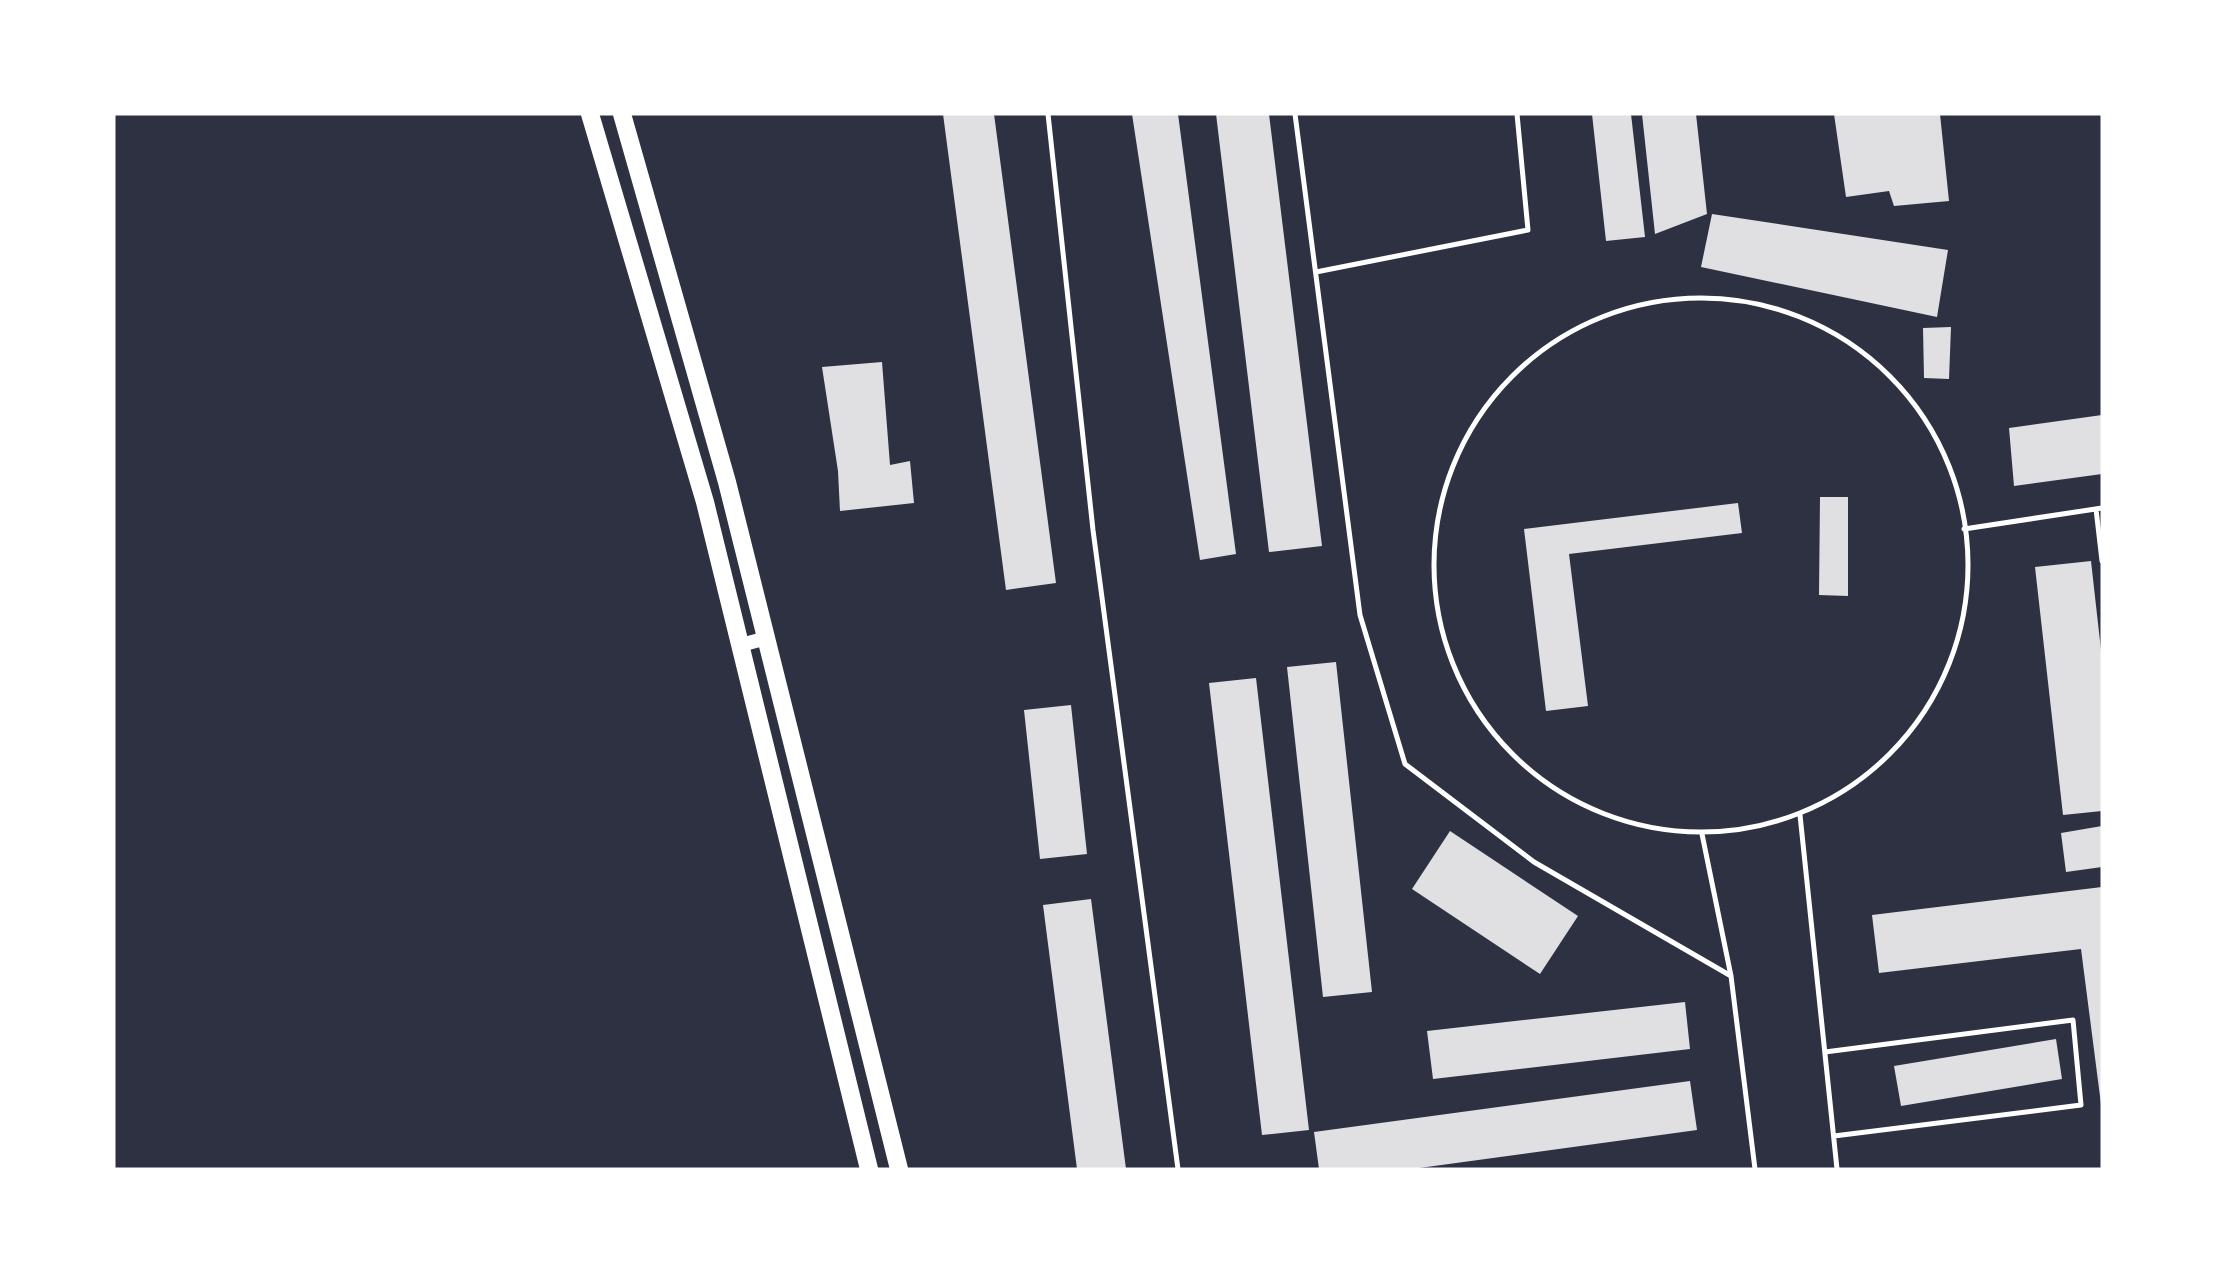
<svg xmlns="http://www.w3.org/2000/svg" width="2216" height="1283" viewBox="0 0 2216 1283" font-family="'Roboto Serif',serif">
	<rect width="100%" height="100%" fill="#2d3142"/>
	<path fill="#e0e0e3" d="M943,114H994L1056,583L1006,590Z
		M1132,114H1178L1236,554L1200,560Z
		M1216,114H1269L1322,546L1269,552Z
		M1592,114H1631L1645,237L1606,241Z
		M1642,114H1696L1707,214L1655,234Z
		M1834,114H1940L1949,201L1894,206L1889,191L1846,197Z
		M1712,214L1948,250L1937,317L1701,267Z
		M1951,327L1949,379L1924,378L1923,328Z
		M882,362L890,465L910,461L914,503L840,511L838,471L822,367Z
		M2102,415V474L2014,486L2009,428Z
		M1820,497H1848V596L1819,595Z
		M1738,503L1742,533L1569,554L1588,706L1546,711L1524,529Z
		M2091,561L2102,659V811L2063,815L2035,567Z
		M1336,662L1372,992L1323,997L1287,667Z
		M1256,678L1309,1130L1262,1135L1209,683Z
		M1071,705L1087,854L1040,859L1024,710Z
		M2102,826V867L2066,872L2061,833Z
		M1450,831L1578,916L1540,974L1412,889Z
		M2102,887V1103L2101,1104L2081,949L1879,973L1872,915Z
		M1091,899L1126,1169H1077L1043,905Z
		M1685,1002L1690,1049L1433,1079L1427,1031Z
		M2056,1039L2062,1079L1901,1106L1894,1066Z
		M1690,1081L1697,1130L1412,1169H1319L1314,1132Z"/>
	<g fill="none" stroke-linecap="round" stroke-linejoin="round">
		<path stroke="#fff" stroke-width="5" d="M1048,114L1093,530L1178,1169
			M1295,114L1360,615L1405,764L1534,862L1731,976
			M1316,272L1528,230L1517,114
			M1434 565a267 267 0 1 1 534 0a267 267 0 1 1-534 0Z
			M2096,509L2102,561
			M1964,529L2102,508
			M1800,815L1837,1169
			M1702,834L1731,976L1755,1169
			M1825,1052L2073,1020L2081,1105L1834,1136"/>
		<path stroke="#fff" stroke-width="14" d="M741,645L767,638"/>
		<path stroke="#fff" stroke-width="18" d="M590,114L705,502L869,1169
			M622,114L727,482L899,1169"/>
	</g>
	<rect width="2216" height="1283" fill="none" stroke="#ffffff" stroke-width="231"/>
</svg>
